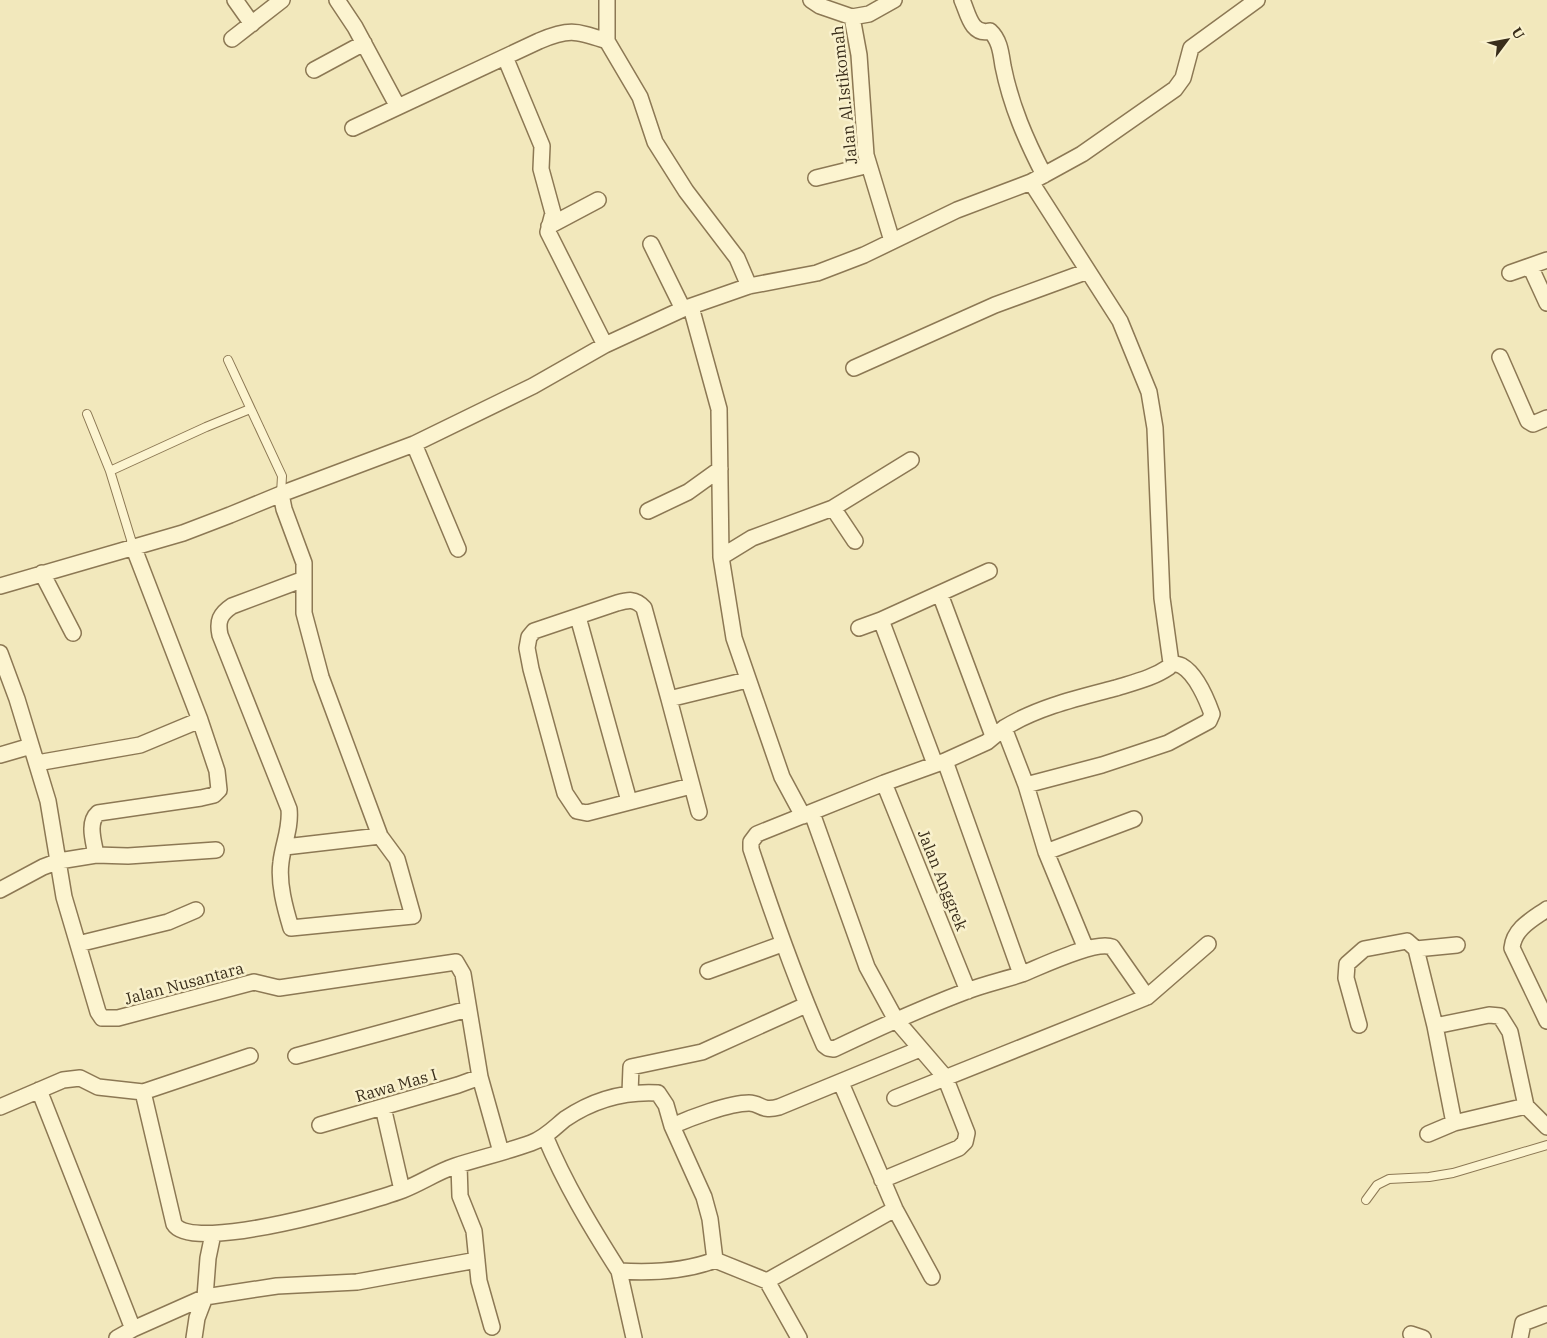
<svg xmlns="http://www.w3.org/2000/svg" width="1547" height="1338" viewBox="0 0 1547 1338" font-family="'IBM Plex Serif',serif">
	<rect width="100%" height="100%" fill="#f2e8bc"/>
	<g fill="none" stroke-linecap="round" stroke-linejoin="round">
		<defs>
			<path id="service" d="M228,360L282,476L281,494
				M87,414L110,471
				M133,546L110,471L206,427L250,409
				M1366,1200L1377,1185L1389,1179L1429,1177L1453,1173L1547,1145"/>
			<path id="minor" d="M235,0L252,24
				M337,0L355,27L398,107
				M607,0V41L640,97L655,142L686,191L737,258L749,286
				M811,0L820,6L852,17
				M962,0C968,13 971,36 990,31C1000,40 1001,54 1003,66C1011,106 1026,140 1044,175
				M232,39L282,0
				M505,57L542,146L541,169L553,213L548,232L605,345
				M314,70L364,43
				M353,128L539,41C570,28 576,31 607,41
				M816,178L869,165
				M549,226L598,200
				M892,241L866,155L859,55L852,17L869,14L894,0
				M651,244L683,309
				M1530,266L1547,303
				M1510,273L1547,260
				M691,307L719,409L721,557L734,638L782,777L803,816
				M1500,357L1528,421L1533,424L1547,418
				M854,368L995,305L1088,271
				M414,444L458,549
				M281,494L284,509L304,563V613L321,677L380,836L397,859L413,916L291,928C285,908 278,883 281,862C283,844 291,828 289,809L220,635C217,621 220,614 232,606L304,579
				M833,508L855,541
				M648,511L688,492L720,469
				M721,557L752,538L833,508L911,460
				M42,573L73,633
				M0,586L183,533L230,515L281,494L414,444L533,386L605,345L683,309L749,286L817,273L864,255L957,210L1031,182L1082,154L1175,89L1183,78L1191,48L1257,0
				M940,594L993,736
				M578,617L629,801
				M881,620L935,764
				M859,628L881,620L989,571
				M0,653L17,699L48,801L64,897L98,1012L102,1018H118L254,982L279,988L456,962L463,974L480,1077L501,1152
				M669,699L644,608C635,598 628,600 617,603L534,631L529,637L527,648L531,669L565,793L577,811L587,813L691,786
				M1004,728C1038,707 1078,698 1116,688C1135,682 1153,678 1169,667L1171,663L1162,598L1155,428L1149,392L1120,321L1031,182
				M0,755L31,746
				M945,761L1021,974
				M37,763L140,745L200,720
				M884,783L968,991
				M1026,785L1102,765L1168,743L1209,721L1212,714C1207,700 1196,674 1182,666C1179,664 1174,664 1171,663
				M699,812L669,699L747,680
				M812,813L867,967L896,1020L945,1077L967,1133L965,1142L959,1148L882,1180
				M285,847L380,836
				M1046,852L1134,819
				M96,855C94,842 87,823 98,813L201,798L214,795L219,790L217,771L200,720L133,546
				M0,890L43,867L59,861L96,855L128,856L216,850
				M1547,909C1533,919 1514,928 1512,948L1547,1021
				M78,944L168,922L196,910
				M1086,949L1046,852L1026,785L1004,728L987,742L945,761L884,783L757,834L751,842V849C773,916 796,981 824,1045L828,1048L834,1049C878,1028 922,1008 967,991C985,984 1004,980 1022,974C1040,967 1095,940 1112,947L1147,997
				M1416,949L1457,945
				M708,971L782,944
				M1359,1025L1346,978L1347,964L1364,949L1407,941L1416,949L1435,1026L1454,1123L1428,1134
				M1435,1026L1489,1015L1500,1016L1510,1032L1526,1106L1454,1123
				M296,1056L468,1009
				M841,1083L895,1209L932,1277
				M39,1090L133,1329
				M143,1092L174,1224C192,1255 371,1202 403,1190C421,1183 437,1172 455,1166C480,1158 506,1152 531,1143C545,1138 554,1128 565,1119C593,1100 624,1091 658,1093L666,1105L672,1126L704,1197L710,1219L715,1260C684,1272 651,1273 619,1271L634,1338
				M630,1093L631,1067L702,1052L806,1005
				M895,1098L1147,997L1208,944
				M1526,1106L1547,1127
				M0,1107L63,1080L80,1078L98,1087L143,1092L250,1056
				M383,1107L402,1190
				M320,1125L458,1085L480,1077
				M672,1126C690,1118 729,1103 749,1103C761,1103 761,1112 779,1107L920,1049
				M545,1136C565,1184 591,1227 619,1271
				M459,1165L460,1196L474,1231L479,1281L492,1327
				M715,1260L767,1281L895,1209
				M767,1281L799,1338
				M1411,1334L1423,1338
				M117,1338L133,1329L205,1297L277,1286L357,1282L477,1260
				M194,1338L197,1318L205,1297L208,1258L213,1234
				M1520,1338L1523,1323L1547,1314"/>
		</defs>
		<use href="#service" stroke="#8c7854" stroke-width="10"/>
		<use href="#minor" stroke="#8c7854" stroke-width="18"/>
		<use href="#service" stroke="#fcf4d0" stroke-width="8"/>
		<use href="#minor" stroke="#fcf4d0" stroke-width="15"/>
	</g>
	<g text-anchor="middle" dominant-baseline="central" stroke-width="5" stroke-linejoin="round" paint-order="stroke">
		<g font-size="16" fill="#392d1a" stroke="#f9f1cd">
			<text transform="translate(844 95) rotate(-96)">Jalan Al.Istikomah</text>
			<text transform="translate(943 880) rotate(68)">Jalan Anggrek</text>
			<text transform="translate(184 983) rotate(-15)">Jalan Nusantara</text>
			<text transform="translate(396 1085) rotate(-16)">Rawa Mas I</text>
		</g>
	</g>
	<g transform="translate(1507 40) rotate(58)" stroke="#f9f1cd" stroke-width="4" paint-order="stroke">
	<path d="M0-4L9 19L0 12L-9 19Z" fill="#392d1a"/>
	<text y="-8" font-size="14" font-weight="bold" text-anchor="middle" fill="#392d1a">U</text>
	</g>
</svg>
